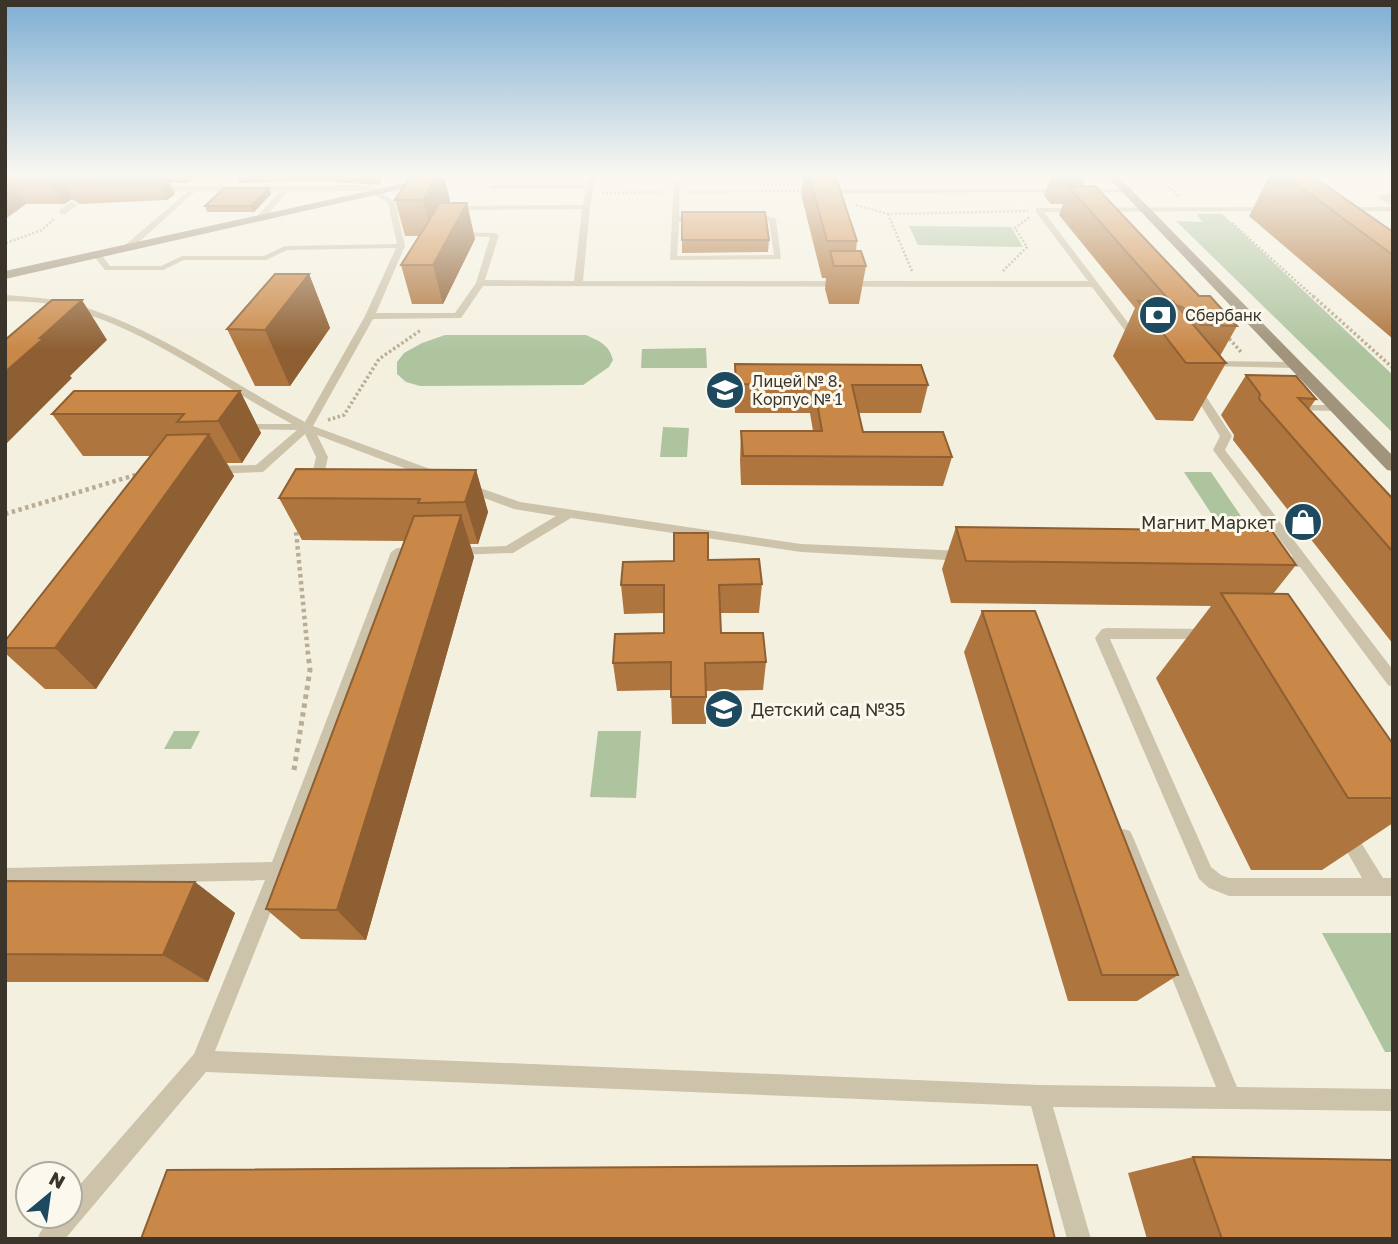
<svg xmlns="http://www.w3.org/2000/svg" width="1398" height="1244" viewBox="0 0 1398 1244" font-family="'Golos Text',sans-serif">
	<rect width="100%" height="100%" fill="#f4f0e0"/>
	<path fill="#aec49f" d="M1197,214H1222L1393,375V433L1176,221L1202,222Z
		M909,226L1011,227L1023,247L918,245Z
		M445,335H586C599,341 609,344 613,360L609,367L583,385L420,386L406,382L397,374V362L404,353L422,343Z
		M706,348L707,368H641L642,349Z
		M663,427L689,428L687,457H660Z
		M1184,472H1211L1251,531L1222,530Z
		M174,731H200L191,749H164Z
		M598,731H641L636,798L590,797Z
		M1322,933H1393V1052H1385Z"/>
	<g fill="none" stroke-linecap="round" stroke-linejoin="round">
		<path stroke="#b9ae95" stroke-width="2.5" stroke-dasharray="2 2" stroke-linecap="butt" d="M1156,176L1179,196
			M689,192L806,191
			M602,193L663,192
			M856,205L888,214L1028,211
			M888,214L912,271
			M1232,223L1315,298
			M6,243L42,230L54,219
			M1003,271L1027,247L1015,228L1030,217"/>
		<path stroke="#b9ae95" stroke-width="3.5" stroke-dasharray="2.5 2.5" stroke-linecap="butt" d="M1313,296L1393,368
			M1226,335L1241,352
			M328,420L344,415L379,359L421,330"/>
		<path stroke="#b9ae95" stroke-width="4.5" stroke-dasharray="3.5 3.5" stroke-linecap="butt" d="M5,514L139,474
			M299,526L296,531L308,654"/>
		<path stroke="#b9ae95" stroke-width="5" stroke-dasharray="4.5 4.5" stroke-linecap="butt" d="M294,770L310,670L308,653"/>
		<path fill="#cdc3ab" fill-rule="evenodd" d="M590,175H596L590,207L583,281H1088L1036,212V208L1272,207L1276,209L1272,211L1044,212L1132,328L1144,331V335L1126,332L1092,287L483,286L461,318L373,319L313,426L441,473V479H433L317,435L328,457L321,488L315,492L309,488L316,457L305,434L263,472L212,474L206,470L212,466L256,465L297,430L239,429L234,426L235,424H292C213,382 138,321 48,304C34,301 19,302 5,301V295C34,297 62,299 90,309C167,335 233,384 305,422L365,316L396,248L287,250L266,260H184L163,270H105L93,255L94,253H100L110,266H161L182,256H264L285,246L397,244L388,203L375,195L378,191L395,202L405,246L376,313H455L476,283L490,237L455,236L451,234L452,232L495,233L499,235L485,280L574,281L582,209L462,210L459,217H453L457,206L583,205L586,189H492L489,187L492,185H587Z
			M674,175H680L679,217H698L702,219L698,221H679L677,256L774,255L769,221H747L743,219C750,215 769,215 776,219L781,259L670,260Z
			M192,188L198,189L130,250H124V246Z
			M284,188L290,189L262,221H256V217Z
			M1126,189L1128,192L836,193L839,199L835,201L831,199L828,191L832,189Z
			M1381,194H1393V198H1389L1393,201V206L1378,198Z
			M71,202L78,204L66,214H60V210Z
			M1339,207H1393V211H1339Z
			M1209,361L1294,362L1299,365L1294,368L1206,366L1204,364Z
			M1194,383L1198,384L1232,436L1225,450L1393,670V687L1388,685L1300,567L1273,565L1271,562L1273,559L1293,557L1213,450L1220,436L1189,386Z
			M1292,405H1337L1342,408L1337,411L1288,410L1287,408Z
			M466,483L520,502L801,544L964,551L970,556L964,561L801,552L571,518L513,553L455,555L449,551L450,548L506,546L556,516L514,509L462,490V484Z
			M397,548H417L423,552L417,556H402L287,871L215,1051L1039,1085L1216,1087L1115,837L1118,831L1124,829L1130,831L1133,837L1237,1087L1393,1089V1111L1053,1107L1091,1239H1067L1031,1106L206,1072L65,1239H37L41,1231L53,1216H70V1196L194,1054L265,880L5,886V868L272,862L391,552Z
			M1107,628L1209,629L1214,630L1216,634L1214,638L1209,639H1110L1211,867L1221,875L1229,878H1362L1337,834L1340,828L1346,826L1352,828L1383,878H1393V896H1229L1209,888L1199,879L1095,638L1102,629Z"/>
		<path fill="#cdc3ab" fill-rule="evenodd" d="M371,185L382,191V195L369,191L144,192L139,189L144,186Z"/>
		<path fill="#a1937c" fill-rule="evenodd" d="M442,175H463L5,279V271Z
			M1106,175H1117L1393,456V471L1387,470Z"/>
	</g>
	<path fill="#ae753e" d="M5,175H198L188,183H169L175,194L167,200L80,204L72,199L64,204H26L5,219Z
		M234,175H379L382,185L335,182L334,180L239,183Z
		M411,175H444L450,201L449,203L475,239L443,304H412L401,265L419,236H405L395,199Z
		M803,175H835L857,241L856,251L866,266L859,304H829L825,289L826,278H822L801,194Z
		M1051,175H1086L1083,186L1199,296L1237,326L1220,356L1226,363L1193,421L1156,420L1113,356L1135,308L1059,215L1063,204H1051L1044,196Z
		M1270,175H1311L1393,232V339L1249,216Z
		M269,188L271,194L254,212H207L205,206Z
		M682,240H769L768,252L682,253Z
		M309,274L330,328L290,386H255L227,329Z
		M735,364L928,385L921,413H859L863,432L952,457L943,486L741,485L740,460L741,431H813L810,413H735L734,392Z
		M1246,375L1316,399L1309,409L1393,499V644L1233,440L1234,435L1221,415Z
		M240,391L261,433L242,463H227L234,476L96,689H45L5,653V641L151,456H83L52,414Z
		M476,470L488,512L478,544H470L474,557L366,940L301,939L266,909L404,541L302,540L279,498Z
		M956,527L1296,565L1273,594L1393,744V823L1322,870H1251L1156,678L1211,606L951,603L942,569Z
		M708,560L762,584L759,613H720L721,633L766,662L763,690L706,691V724H672L671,690L617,691L613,663L664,633V613L624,614L621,585L674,561Z
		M982,611L1178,975L1137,1001H1068L964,652Z
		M5,881L195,882L235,913L208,982H5Z
		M1193,1157L1393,1239H1147L1128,1173Z"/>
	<path fill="#8d5f32" d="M158,175H166L175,194L167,200L156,177Z
		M185,175H198L188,183Z
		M437,175H444L450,201L432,235L423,200Z
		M58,177L72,199L64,204L50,181Z
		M12,181L26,204L5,219V185Z
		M269,188L271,194L254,212L251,206Z
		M467,203L475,239L443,304L433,265Z
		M309,274L330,328L290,386L265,330Z
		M82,300L107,340L70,376L72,378L5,445V372L40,338Z
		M240,391L261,433L242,463L218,421Z
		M209,434L234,476L96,689L55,648Z
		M476,470L488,512L478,544L465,502Z
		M461,515L474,557L366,940L337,910Z
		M195,882L235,913L208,982L163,955Z"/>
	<path fill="#ca8848" stroke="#8d5f32" stroke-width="2" d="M5,175H158L156,177L67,181L58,177L50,181H12L5,185Z
		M411,175H437L423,200H395Z
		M809,175H835L857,241H827Z
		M1284,175H1311L1393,232V255Z
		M1095,186L1199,296H1210L1237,326L1201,325L1182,307L1176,305L1173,301H1170L1069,187Z
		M224,188H269L251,206H205Z
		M440,203H467L433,265H401Z
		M682,212H765L769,240H682Z
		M830,251H861L866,266H834Z
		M275,274H309L265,330L227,329Z
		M52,300H82L40,338H44L5,372V340Z
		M1138,301H1173L1226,363H1186Z
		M735,364L921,365L928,385H852L863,432H943L952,457L743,456L741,431H822L814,385L736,384Z
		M1246,375L1296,376L1316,399L1298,398L1393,499V552L1259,399L1260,394Z
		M74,391H240L218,421L177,422L184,414H52Z
		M209,434L55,648H5V641L167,435Z
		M296,469L476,470L465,502L418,503L420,499L279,498Z
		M461,515L337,910L266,909L414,516Z
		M956,527L1272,531L1296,565L966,561Z
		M674,533H708V560L759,559L762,584L719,585L721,633H763L766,662L705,663L706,697H671V662L613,663L615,634L664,633V585H621L623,562L674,561Z
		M1221,593L1288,594L1393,744V798H1348Z
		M982,611H1035L1178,975H1102Z
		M5,881L195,882L163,955L5,954Z
		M1193,1157L1393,1160V1239H1222Z
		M1037,1165L1055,1239H141L167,1170Z"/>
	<linearGradient id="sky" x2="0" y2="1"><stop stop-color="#7dadd3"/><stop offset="0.5" stop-color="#faf8f1"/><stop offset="1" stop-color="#faf8f1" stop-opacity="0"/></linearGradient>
	<rect width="1398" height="350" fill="url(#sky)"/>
	<defs>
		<symbol id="bank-disc" viewBox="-11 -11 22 22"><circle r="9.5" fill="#1e4a5f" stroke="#fbf8ed"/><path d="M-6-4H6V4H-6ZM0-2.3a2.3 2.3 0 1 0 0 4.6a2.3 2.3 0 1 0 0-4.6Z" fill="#fff"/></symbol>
		<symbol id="school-disc" viewBox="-11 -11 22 22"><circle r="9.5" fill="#1e4a5f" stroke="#fbf8ed"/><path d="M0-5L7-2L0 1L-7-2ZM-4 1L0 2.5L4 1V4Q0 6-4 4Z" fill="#fff"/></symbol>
		<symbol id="shop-disc" viewBox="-11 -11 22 22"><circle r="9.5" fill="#1e4a5f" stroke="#fbf8ed"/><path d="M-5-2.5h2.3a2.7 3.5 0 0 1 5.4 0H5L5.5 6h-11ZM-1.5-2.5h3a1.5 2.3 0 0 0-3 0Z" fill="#fff"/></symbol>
	</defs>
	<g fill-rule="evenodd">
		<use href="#bank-disc" x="1136" y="293" width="44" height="44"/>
		<use href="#school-disc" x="703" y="368" width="44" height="44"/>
		<use href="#shop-disc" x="1281" y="500" width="44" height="44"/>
		<use href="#school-disc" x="702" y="687" width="44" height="44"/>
	</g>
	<g text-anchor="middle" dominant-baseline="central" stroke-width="6" stroke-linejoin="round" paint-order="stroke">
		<g font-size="16" fill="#3b342a" stroke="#fbf8ed" text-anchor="start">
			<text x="1185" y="315">Сбербанк</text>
			<text x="752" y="381">Лицей № 8.<tspan x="752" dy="18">Корпус № 1</tspan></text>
		</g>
		<g font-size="18" fill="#3b342a" stroke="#fbf8ed" text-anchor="end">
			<text x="1276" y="522">Магнит Маркет</text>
			<text x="751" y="709" text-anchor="start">Детский сад №35</text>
		</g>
	</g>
	<rect width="1398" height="1244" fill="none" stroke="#3b342a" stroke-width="14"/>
	<g transform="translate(49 1195) rotate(29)"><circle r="33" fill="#fbf8ed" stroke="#aeaa9f" stroke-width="2"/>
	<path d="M0-5L12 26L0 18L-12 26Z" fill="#1e4a5f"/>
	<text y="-10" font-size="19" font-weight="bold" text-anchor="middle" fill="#3b342a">N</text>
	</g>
</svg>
